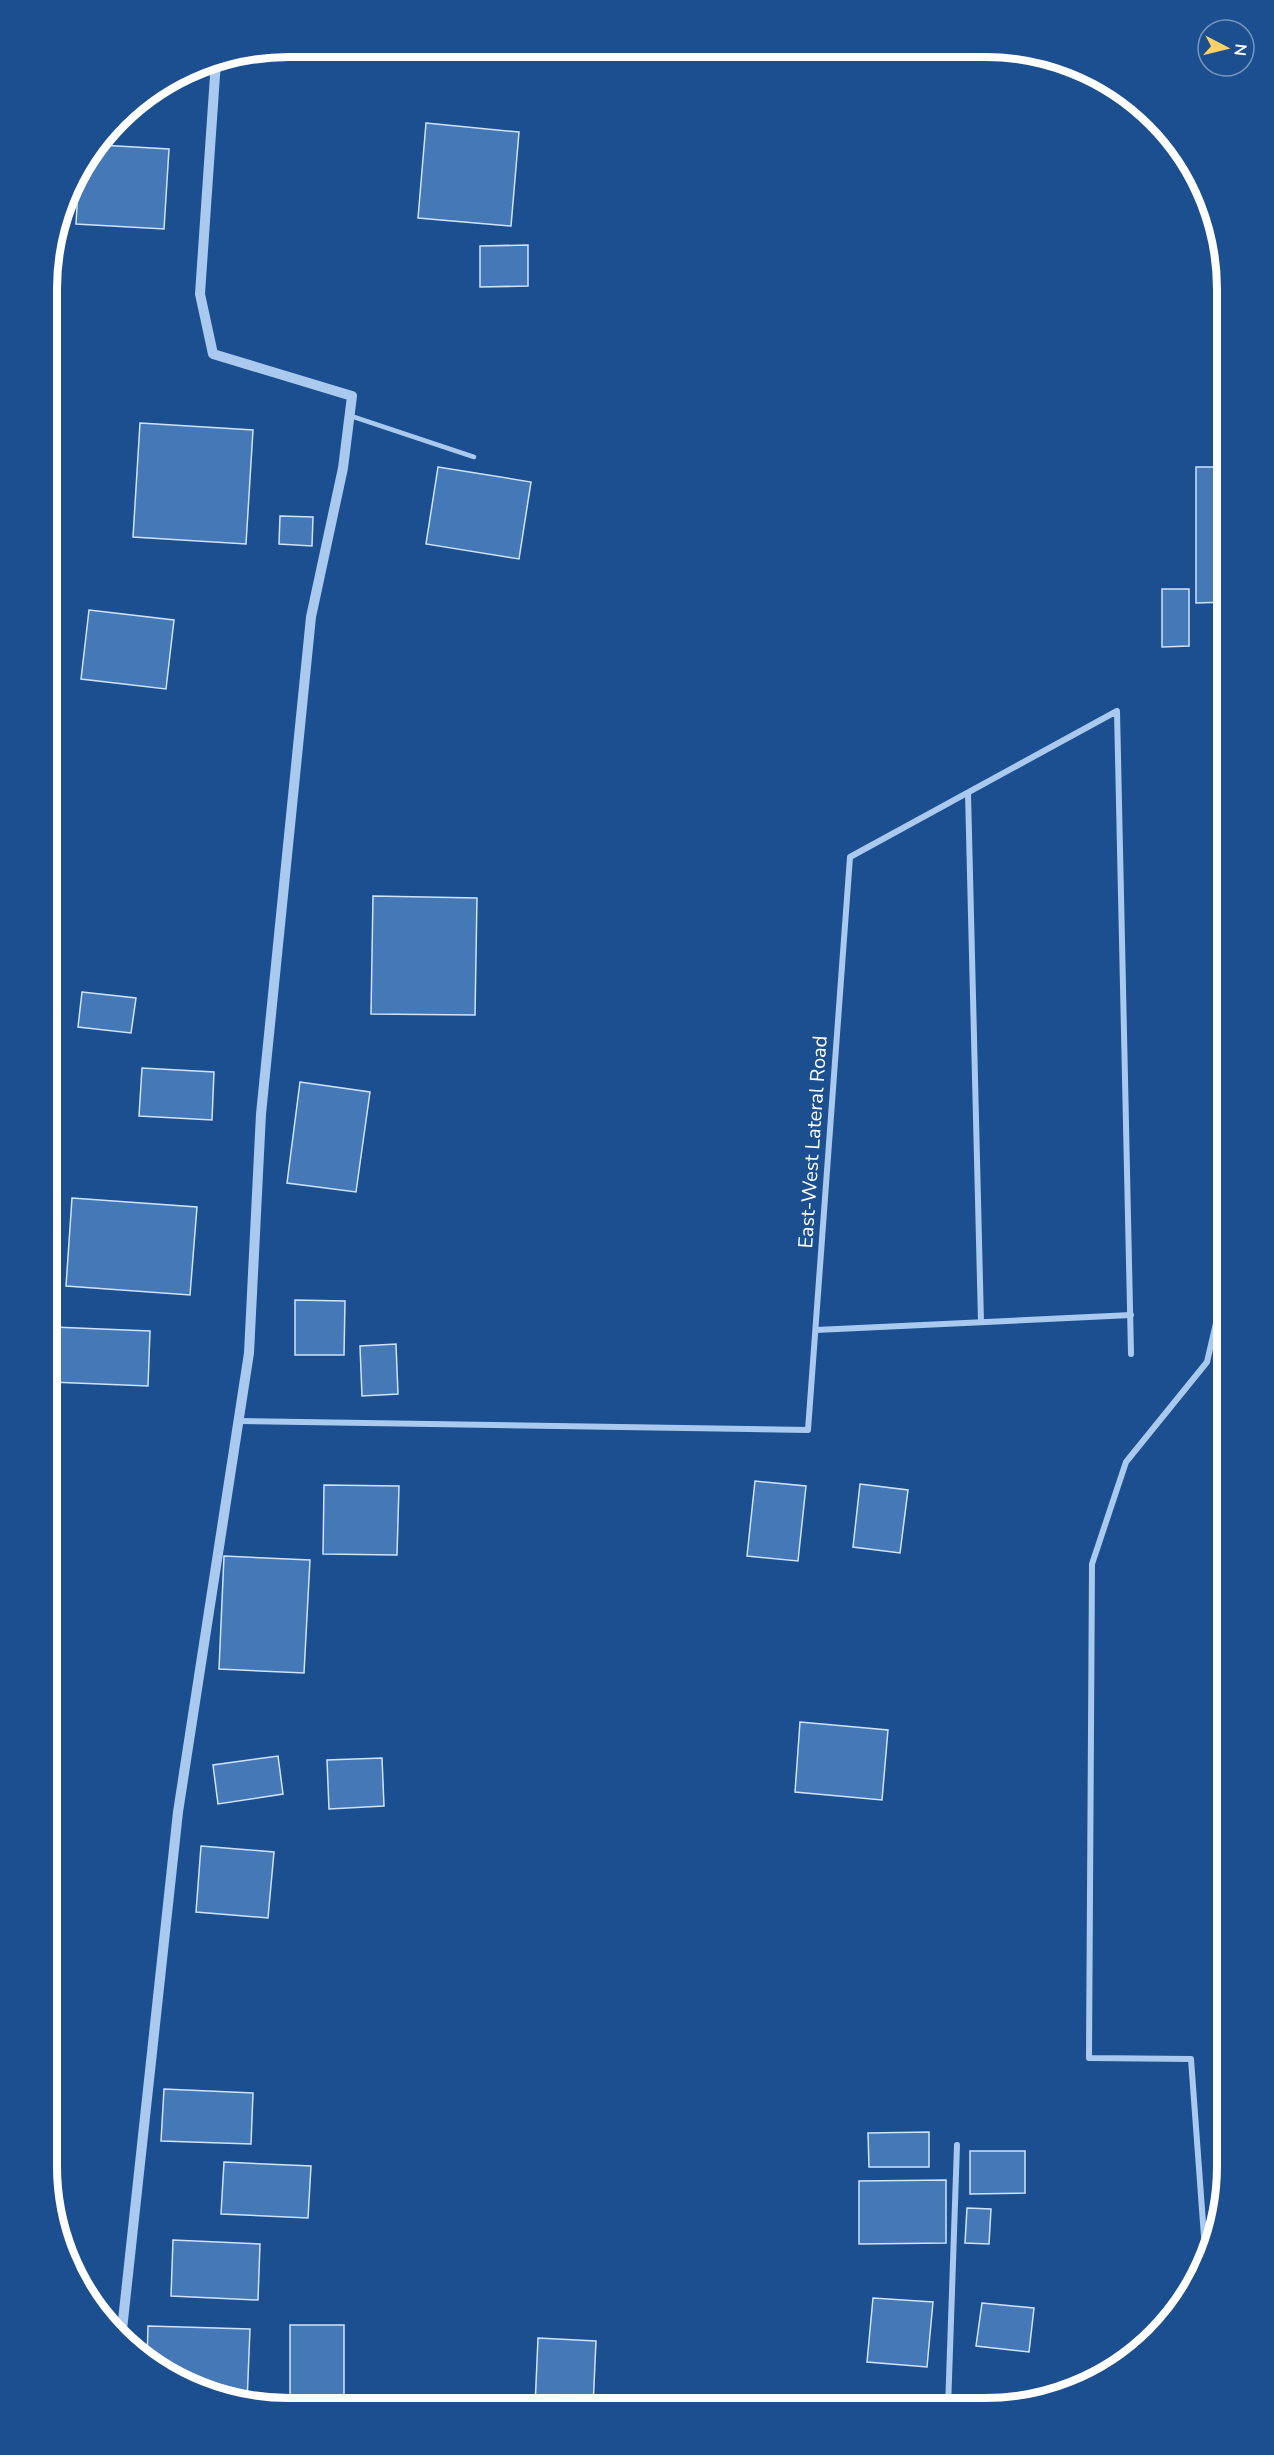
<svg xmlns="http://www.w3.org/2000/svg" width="1274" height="2455" viewBox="0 0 1274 2455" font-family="'Nunito Sans',sans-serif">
	<rect width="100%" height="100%" fill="#1b4f8f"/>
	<path fill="#4478b7" stroke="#cfe3fa" stroke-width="1.5" d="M426,123L519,132L511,226L418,218Z
		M100,145L169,149L164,229L76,224L79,172Z
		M528,245V286L480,287V246Z
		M140,423L253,430L246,544L133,537Z
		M438,467L531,482L519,559L426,544Z
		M1196,467H1227V602L1196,603Z
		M280,516L313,517L312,546L279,544Z
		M1162,589H1189V646L1162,647Z
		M89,610L174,620L166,689L81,679Z
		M373,896L477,898L475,1015L371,1014Z
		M82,992L136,998L131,1033L78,1027Z
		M142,1068L214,1072L212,1120L139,1116Z
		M300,1082L370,1092L356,1192L287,1183Z
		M72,1198L197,1207L190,1295L66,1286Z
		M295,1300L345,1301L344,1355H295Z
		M53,1327L150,1331L148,1386L51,1382Z
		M396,1344L398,1394L362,1396L360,1346Z
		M755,1481L806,1486L798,1561L747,1556Z
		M860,1484L908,1490L900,1553L853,1547Z
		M324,1485L399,1486L397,1555L323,1554Z
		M224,1556L310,1560L304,1673L219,1669Z
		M800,1722L888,1730L882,1800L795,1792Z
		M278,1756L283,1794L218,1804L213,1765Z
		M382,1758L384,1806L329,1809L327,1760Z
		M201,1846L274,1852L268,1918L196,1912Z
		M164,2089L253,2093L251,2144L161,2141Z
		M929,2132V2167H869L868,2133Z
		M970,2151H1025V2193L970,2194Z
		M224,2162L311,2166L308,2218L221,2214Z
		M946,2180V2243L859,2244V2181Z
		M967,2208L991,2209L989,2244L965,2243Z
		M173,2240L260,2244L258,2300L171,2296Z
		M873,2298L933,2302L927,2367L867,2362Z
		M982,2303L1034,2308L1029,2352L976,2346Z
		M290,2325H344V2407L290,2406Z
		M148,2326L250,2329L247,2403L182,2384L147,2360Z
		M538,2338L596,2341L593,2407H535Z"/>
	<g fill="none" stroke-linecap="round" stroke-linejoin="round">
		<path stroke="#a9c9ee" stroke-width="4.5" d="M351,416L474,457"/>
		<path stroke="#a9c9ee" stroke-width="6" d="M968,793L981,1322
			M1227,1270L1225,1063L1227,1050
			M816,1330L1131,1315
			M238,1421L808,1430L850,857L1117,711L1131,1354
			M1206,2264L1191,2059L1089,2058L1092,1564L1126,1462L1207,1362L1227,1276
			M948,2408L957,2145"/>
		<path stroke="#a9c9ee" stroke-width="10" d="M121,2339L178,1812L249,1353L261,1114L311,617L343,468L352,396L213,354L200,294L216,61"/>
	</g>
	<g text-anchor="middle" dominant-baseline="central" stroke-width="6" stroke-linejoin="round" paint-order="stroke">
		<g font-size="20" fill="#fff" stroke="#1b4f8f">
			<text transform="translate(813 1142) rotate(-86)">East-West Lateral Road</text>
		</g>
	</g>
	<path d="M0 0H1274V2455H0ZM289 57H985A232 232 0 0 1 1217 289V2166A232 232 0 0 1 985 2398H289A232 232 0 0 1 57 2166V289A232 232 0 0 1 289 57Z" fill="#1b4f8f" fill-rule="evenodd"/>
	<path fill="none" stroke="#fff" stroke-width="8" d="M289 57H985A232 232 0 0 1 1217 289V2166A232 232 0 0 1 985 2398H289A232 232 0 0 1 57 2166V289A232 232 0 0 1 289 57Z"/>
	<g transform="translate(1226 48) rotate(97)"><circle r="28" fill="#1b4f8f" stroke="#7695bc" stroke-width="1.5"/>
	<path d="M0-4.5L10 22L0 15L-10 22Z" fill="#ffd166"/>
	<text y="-9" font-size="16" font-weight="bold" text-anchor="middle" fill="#ffffff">N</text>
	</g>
</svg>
